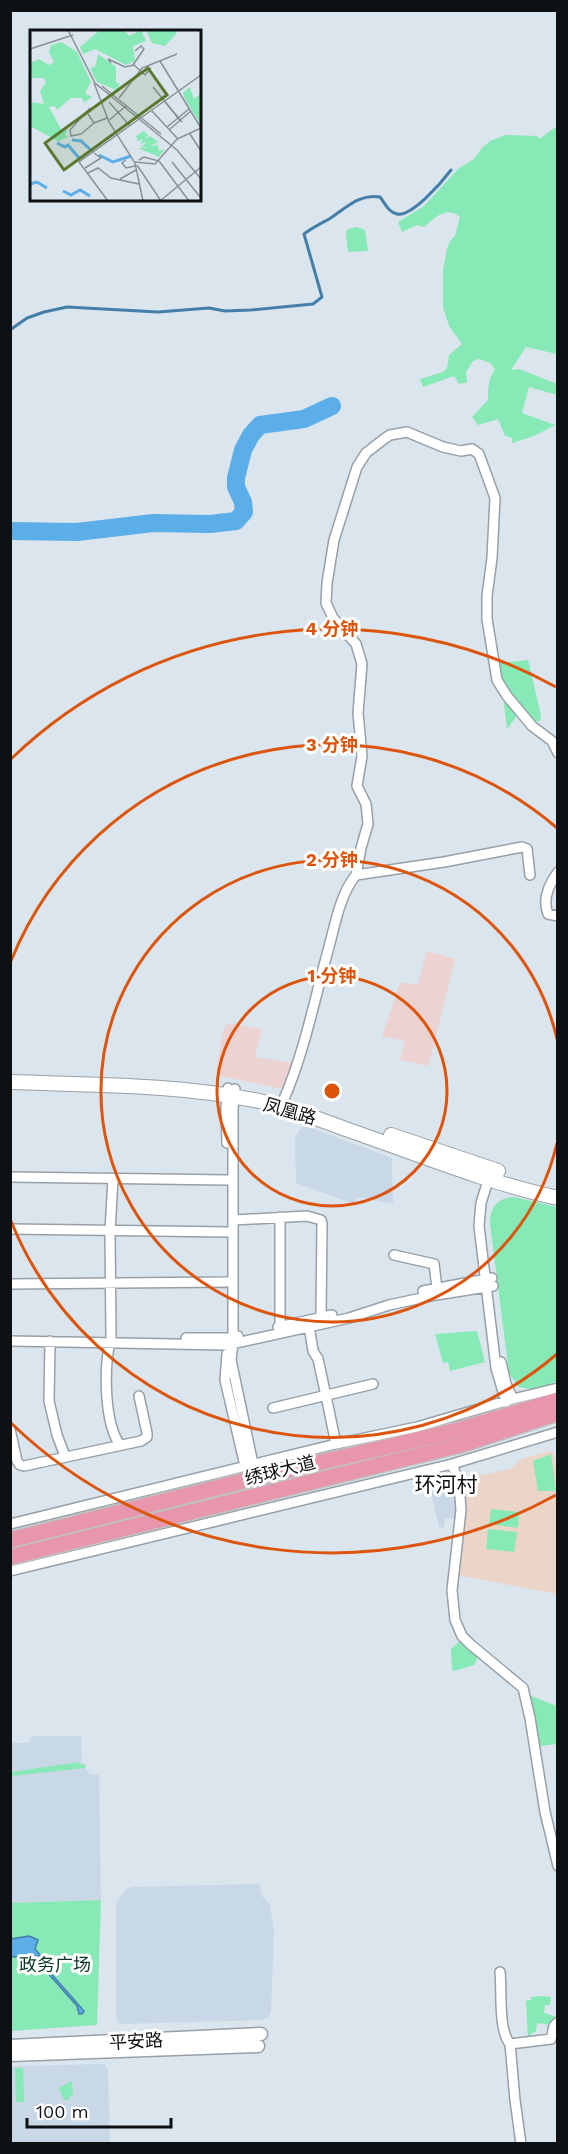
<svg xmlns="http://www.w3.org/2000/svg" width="568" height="2154" viewBox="0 0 568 2154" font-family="'Work Sans','Noto Sans SC',sans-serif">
	<rect width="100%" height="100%" fill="#dbe5ee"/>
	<path fill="#c9d8e7" d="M303,1125L392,1158L393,1204L357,1197L354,1204L296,1183L295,1137Z
		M446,1479L454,1481L458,1519L445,1518L444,1528L439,1527L429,1483Z
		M32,1736H81L82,1763H86V1770L90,1774L99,1775L101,1900L11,1903L10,1743H29Z
		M259,1884L262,1896L270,1905L274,1932L271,2012L268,2018L261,2020L123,2024L119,2022L116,2018V1905L118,1900L126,1889L132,1887Z
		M105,2064L108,2070L110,2143H11L10,2066Z"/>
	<path fill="#edd2d2" d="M427,951L455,959L429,1064L427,1066L400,1060L405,1041L382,1036L400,983L418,984Z
		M227,1023L262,1029L255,1057L292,1063L283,1087L277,1088L216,1075L222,1035Z"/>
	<path fill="#ead5c8" d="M553,1450L558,1476L557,1594L457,1575L464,1479L510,1469L524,1458Z"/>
	<path fill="#87e9b6" d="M557,126V354L526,347L511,370L519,369L557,384V395L529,387L522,413L555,425L534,436L512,443V438L505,436L498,419L478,425L472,417L488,400C488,388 488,380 495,369L490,363L479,359L473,361L466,372L467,382L459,384L454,376L423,387L420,379L443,372L447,368L449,355L462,344L449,326L443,307V270L447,249L450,241L455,236L460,217C447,205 434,218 424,227L417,225L402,232L398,222L424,206L459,168L474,159L482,148L490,141L505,135L537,136L539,139Z
		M357,227L365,230L368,251L348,252L346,232L348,229Z
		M528,660L541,715L540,721L534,722C520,706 497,687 500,663Z
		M503,696L518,714L507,729Z
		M514,1197L557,1207V1381L536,1390L519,1387L509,1373L490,1224C490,1207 497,1198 514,1197Z
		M477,1331L485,1362L450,1371L448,1362L443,1363L435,1334Z
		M551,1454L556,1491H538L533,1461Z
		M491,1509L519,1512L518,1528L489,1524Z
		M488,1529L517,1532L514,1552L486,1549Z
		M460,1641L479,1655L474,1665L454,1671L452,1670L451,1649Z
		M531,1696L557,1706V1744L540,1746L529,1697Z
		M79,1762L80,1765L84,1764L85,1768L11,1776V1772Z
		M101,1900L97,2025L11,2031V1903Z
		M544,1996L551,1997L550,2005H545L544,2013L557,2017L552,2020L551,2025L537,2023L536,2032L531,2033V2039H528L526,2001L531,2000V1997Z
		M15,2068H23L24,2102H16Z
		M72,2081L73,2093L68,2100H64L59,2088Z"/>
	<path fill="#5caee9" stroke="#457fa9" stroke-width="1.5" d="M29,1936L38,1940L35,1949L41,1956L11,1957V1939Z
		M45,1970H48L84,2011L82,2014H79L77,2006Z"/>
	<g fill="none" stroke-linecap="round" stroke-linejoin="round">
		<path stroke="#457fa9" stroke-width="3" d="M10,330L27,318L44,312L67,307L158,312L209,308L225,311L251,310L313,304L322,297L304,234C312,228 320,224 329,219C345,209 359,193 380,197C385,203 388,212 397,214C412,217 442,182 451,170"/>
		<path stroke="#5caee9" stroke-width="18" d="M10,531L77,532L153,523L210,524L236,521L244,512L243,502L236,487V478L243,450L251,435L260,425L304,419L332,406"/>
		<defs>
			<path id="minor" d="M558,872C549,884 542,899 548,914L558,916
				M356,875L361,848L368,824L366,804L357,786L362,756L358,713L362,664L356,644L333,618L326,603L327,583L334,540L357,467L366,453L384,439L390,435L407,432L443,447L461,451L472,449L479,454L495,498L492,558L487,596V619L497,680L507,696L532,726L552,741L558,753
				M235,1089L233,1109V1343L231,1360L253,1464L257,1466
				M283,1101C304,1055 316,993 330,943C336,920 341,893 356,875L444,862L522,847L527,849L530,875
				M227,1143L226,1107L228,1088
				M490,1174L481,1203L479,1226L496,1368L506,1402
				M10,1177L228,1180
				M234,1220L307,1216L321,1220L322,1224L321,1317
				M10,1229L228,1232
				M394,1255L434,1264L437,1288
				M10,1284L228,1282
				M423,1291L492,1278
				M280,1326V1217
				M309,1326L313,1351L318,1359L326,1396L336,1444
				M278,1327L332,1315
				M111,1337L110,1231L113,1179
				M186,1338H228L238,1336
				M10,1341L227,1345L349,1318L389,1305L436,1295L493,1286
				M50,1341L49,1401L57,1435L65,1456
				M110,1342C104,1368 104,1423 120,1445
				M227,1354L225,1380L245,1466
				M501,1362L506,1384L513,1399
				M273,1408L373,1384
				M10,1429L17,1461L20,1465L24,1466L141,1441L147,1437V1433L139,1396
				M452,1464L459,1483L461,1510L452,1590L455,1620L462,1636L470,1644L523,1688L530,1718L545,1812L558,1866
				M10,1524L336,1444L417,1427L513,1399L558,1388
				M10,1571L452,1464L558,1432
				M500,1972C502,1990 498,2030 510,2044
				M521,2144L515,2100L510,2044L551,2039L554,2026L558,2022"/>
			<path id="tertiary" d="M10,2046L261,2034
				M10,2055L258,2046"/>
			<path id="secondary" d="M10,1082C93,1085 178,1084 259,1101C292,1108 323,1121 354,1132C421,1155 488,1183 558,1198
				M391,1135L498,1171"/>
			<path id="primary" d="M10,1540L271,1474L458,1430L558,1400
				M10,1557L464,1444L558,1413"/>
		</defs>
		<use href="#minor" stroke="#97a0a8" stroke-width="12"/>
		<use href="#tertiary" stroke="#97a0a8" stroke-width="15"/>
		<use href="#secondary" stroke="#97a0a8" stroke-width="16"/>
		<use href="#primary" stroke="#c0c1c2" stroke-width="18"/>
		<use href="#minor" stroke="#fff" stroke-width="9"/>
		<use href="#tertiary" stroke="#fff" stroke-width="12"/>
		<use href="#secondary" stroke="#fff" stroke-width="14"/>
		<use href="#primary" stroke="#e896ac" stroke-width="15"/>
	</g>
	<g fill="none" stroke="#dd550c" stroke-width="3">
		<circle cx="332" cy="1091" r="115"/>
		<path d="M557 1143A231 231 0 1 1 557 1039"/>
		<path d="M557 1354A346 346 0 0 1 11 1221M11 961A346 346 0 0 1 557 828"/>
		<path d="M556 1495A462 462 0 0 1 11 1423M11 759A462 462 0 0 1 556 687"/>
	</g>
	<g text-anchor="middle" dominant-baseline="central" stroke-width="6" stroke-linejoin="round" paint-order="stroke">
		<g font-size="18" fill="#0e1114" stroke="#fff">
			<text transform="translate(290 1111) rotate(16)">凤凰路</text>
			<text transform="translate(280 1470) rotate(-14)">绣球大道</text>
			<text transform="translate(136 2041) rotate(-3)">平安路</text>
		</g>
		<g font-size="18" fill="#093622" stroke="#fff">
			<text x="55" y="1964">政务广场</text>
		</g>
		<g font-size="21" fill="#0e1114" stroke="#fff">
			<text x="446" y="1484">环河村</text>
		</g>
	</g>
	<g transform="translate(30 30)">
		<rect width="171" height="171" fill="#dbe5ee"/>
		<path d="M70,0H94L99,6L111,0L116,11L103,16L105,31L96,35L65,19L53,24L50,17ZM116,0H146V4L135,16L122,13ZM31,12L47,22L61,52L55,63L62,67L54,73L52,68H41L27,80L25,76L19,77L33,103V99L38,100L35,104L38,107L29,111L31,113L0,96V72L14,74L10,61L16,52L14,48H0V33L9,29L19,35L24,32L19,22L21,15ZM68,24L86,37V52L90,54L86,60L67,52L60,38L65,37ZM160,57L164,69L171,64V95L155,69L153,63ZM114,101L118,105L114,109L120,106L128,112L120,116L128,115L129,121L135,119L129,127L108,118H119L111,117L117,112L111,115L115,112L110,114L113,109L108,111L106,106Z" fill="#87e9b6"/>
		<path fill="none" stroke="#5caee9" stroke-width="3" d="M42,110L51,111L63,122M27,113L35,117L38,115L49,128M69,125L83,132L101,126M0,154L7,152L17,158M33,161L41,165L50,160L60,166"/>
		<path fill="none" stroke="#899097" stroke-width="1.5" d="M38,0L65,53L147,120L171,149M0,19L43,5M130,31L171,98M81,33L78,29L95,37L104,35L115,45L121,38M103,35L114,19L111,16L105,21M64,53L79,92L105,133L113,171M72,56L131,104M123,57L148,88L152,92L123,57M89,68L112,38L147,24M79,72L100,96M60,78L40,100L41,106L51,104L64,93M122,81L148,109M58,84L64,93L77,88M78,91L96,76M137,97L159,79M140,99L161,81M160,104L171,121M96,130L92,133L96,138L105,136M109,130L114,127L129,131M129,131L159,171M105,132L125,134L147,109L171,98M142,132L171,168M107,135L131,171M55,138L71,128L64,123M58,143L68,138L81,148L109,154M90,149L106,140M78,171L49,132L171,45M130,171L171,137"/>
		<path fill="#59792f" fill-opacity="0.15" stroke="#59792f" stroke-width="3" d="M118,38L137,65L34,140L15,113Z"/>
		<rect width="171" height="171" fill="none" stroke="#0e1114" stroke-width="3"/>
	</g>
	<circle cx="332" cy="1091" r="9" fill="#dd550c" stroke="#fff" stroke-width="3"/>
	<g font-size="18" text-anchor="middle" font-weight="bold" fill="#dd550c" stroke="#fff" stroke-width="6" stroke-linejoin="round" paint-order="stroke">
		<text x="332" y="635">4 分钟</text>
		<text x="332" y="751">3 分钟</text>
		<text x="332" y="866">2 分钟</text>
		<text x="332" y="982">1 分钟</text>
	</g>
	<rect width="568" height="2154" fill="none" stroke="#0e1114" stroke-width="24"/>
	<path d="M27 2118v9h144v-9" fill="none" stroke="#0e1114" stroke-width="3"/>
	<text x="36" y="2118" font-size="18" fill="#0e1114" stroke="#ffffff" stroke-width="4.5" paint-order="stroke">100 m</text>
</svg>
